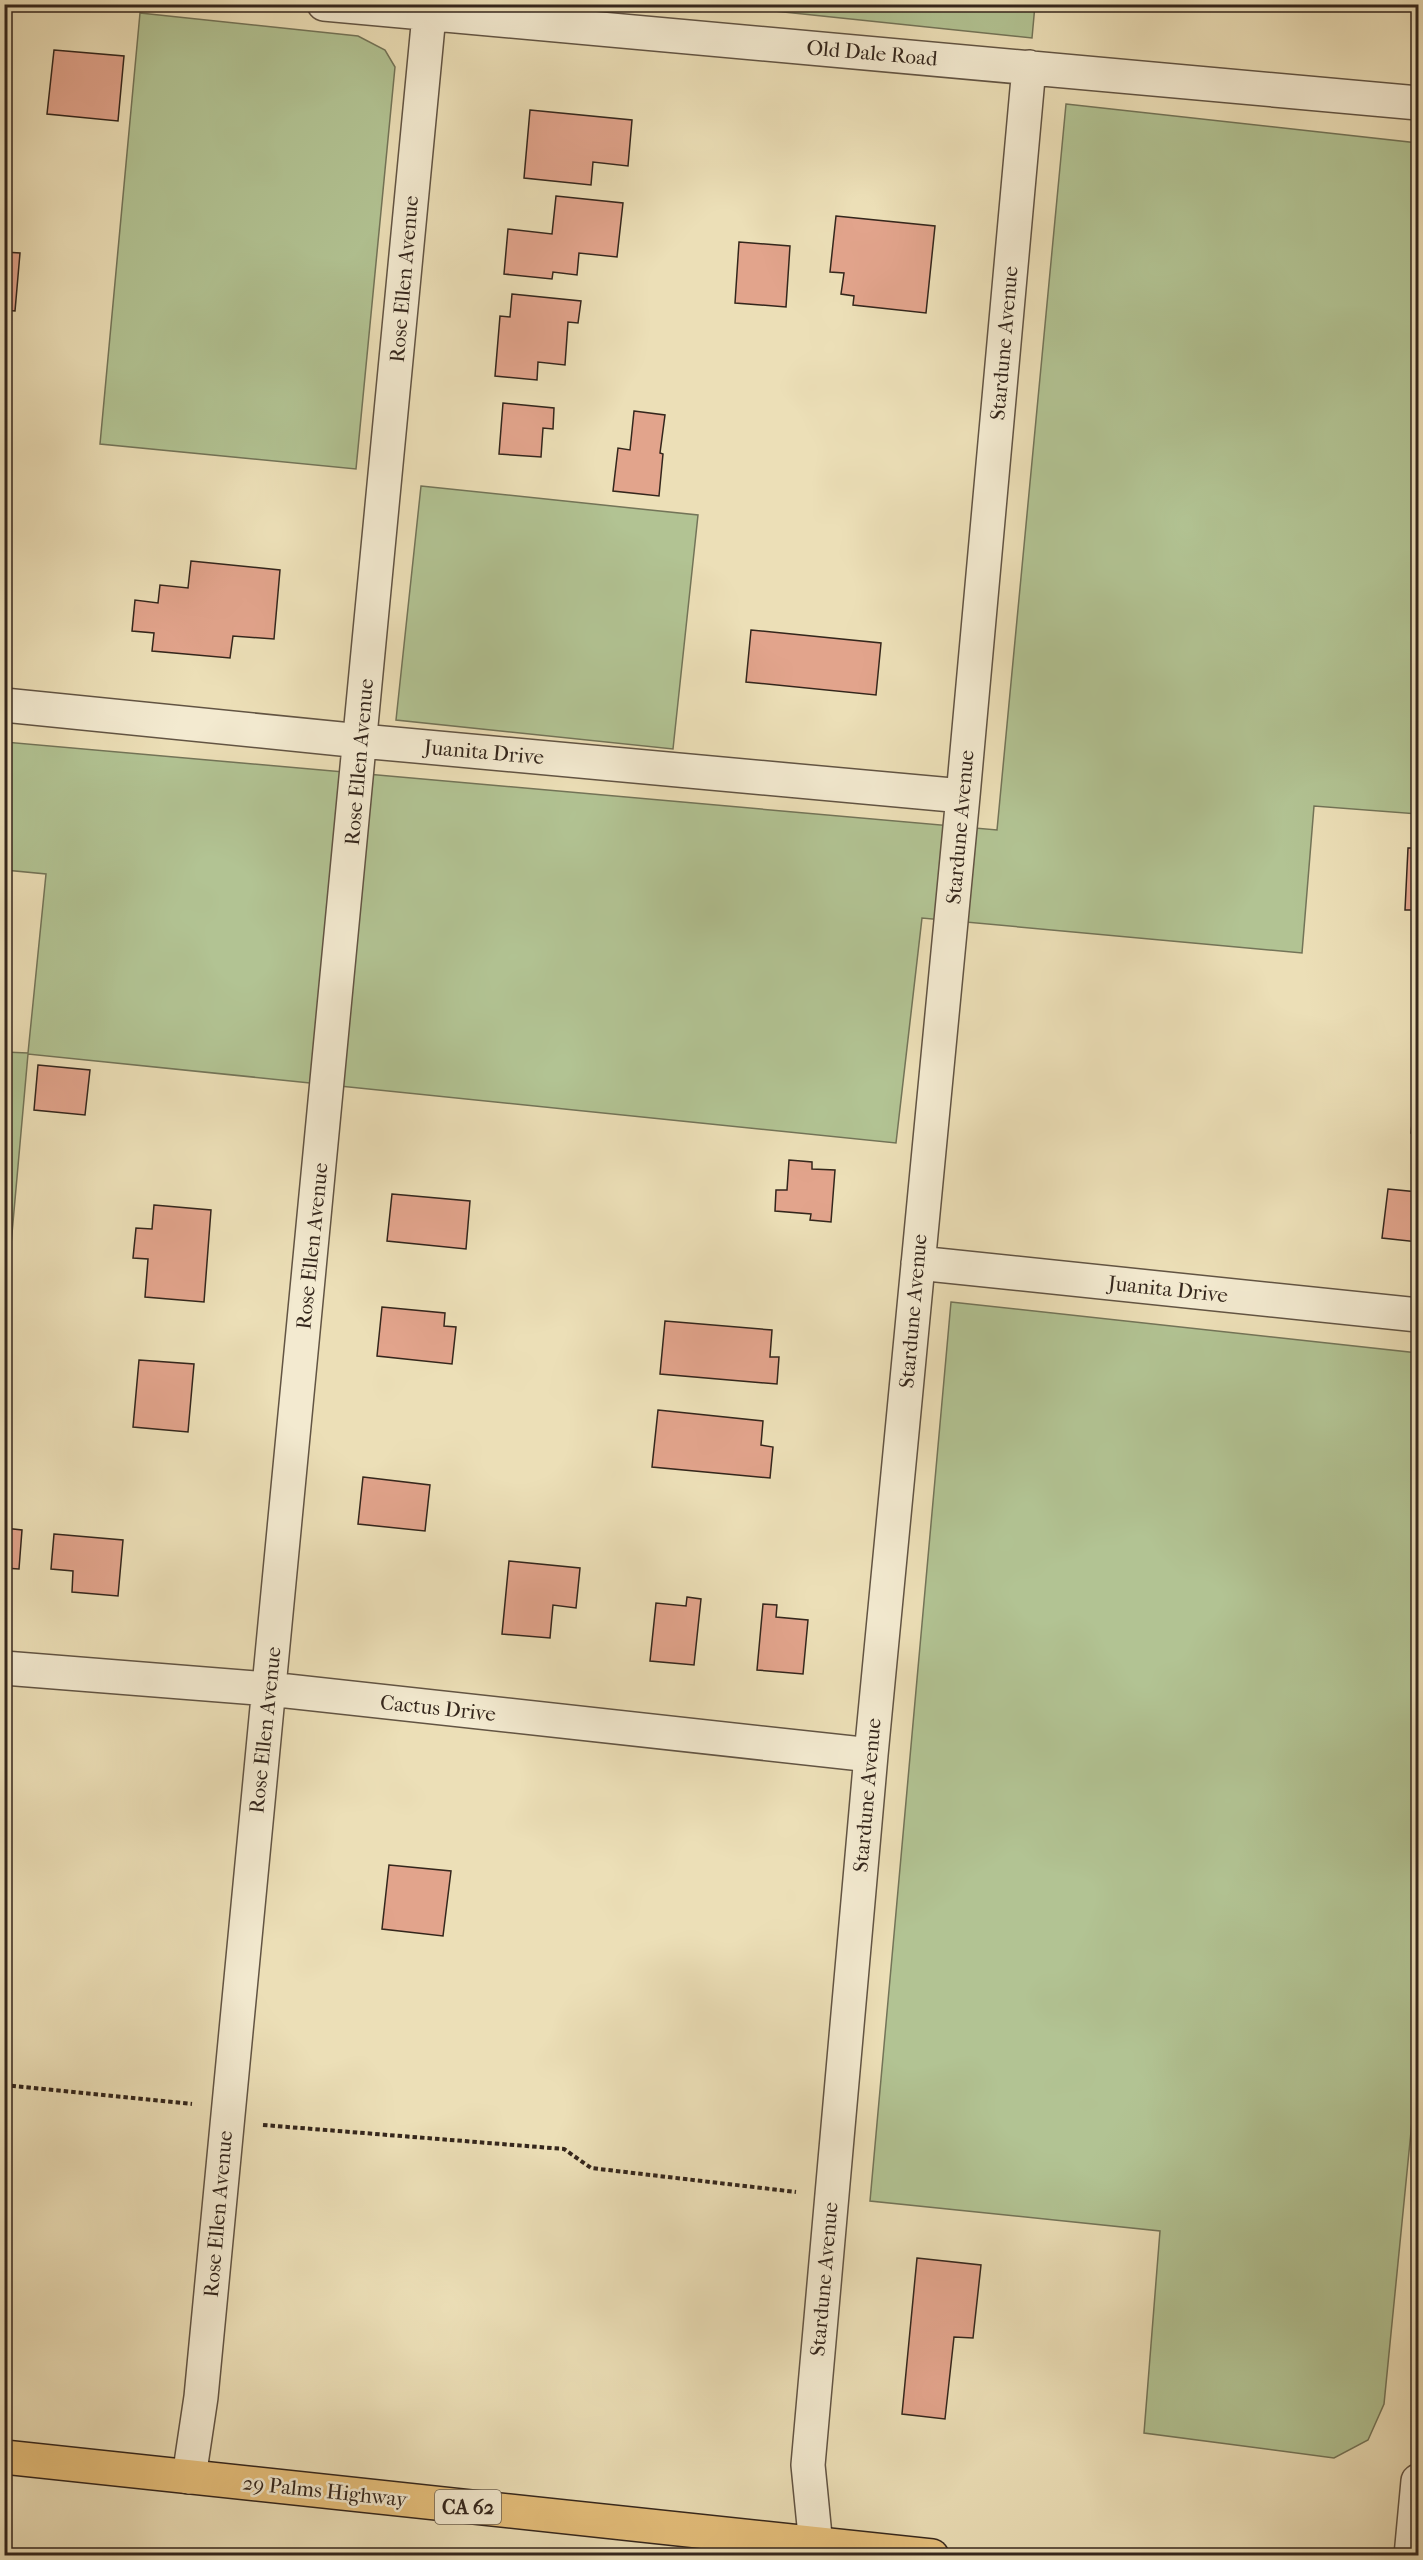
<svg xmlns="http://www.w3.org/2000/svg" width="1423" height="2560" viewBox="0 0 1423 2560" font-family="'IM FELL French Canon',serif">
	<rect width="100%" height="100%" fill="#ecdfb7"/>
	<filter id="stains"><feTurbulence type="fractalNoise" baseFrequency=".00333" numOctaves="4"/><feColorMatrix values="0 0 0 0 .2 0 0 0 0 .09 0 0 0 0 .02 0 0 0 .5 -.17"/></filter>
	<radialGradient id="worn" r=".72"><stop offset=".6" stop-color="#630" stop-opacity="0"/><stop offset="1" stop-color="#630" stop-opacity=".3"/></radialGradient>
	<path fill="#b2c393" stroke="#737458" stroke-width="1.5" d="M716,5H1035L1032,38Z
		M140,13L358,36L385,50L395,67L356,469L100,444Z
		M1066,104L1418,143V814L1314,806L1302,953L922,918L896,1143L28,1054L5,1312V1052L28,1053L46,874L5,870V742L997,830Z
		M421,486L698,515L673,749L396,720Z
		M951,1302L1418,1353V2061L1384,2404L1368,2440L1334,2458L1144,2433L1160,2231L870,2201Z"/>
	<path fill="#e2a48c" stroke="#34261c" stroke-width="1.5" d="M54,50L124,56L118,121L47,114Z
		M530,110L632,120L628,166L593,162L591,185L524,178Z
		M556,196L623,203L617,257L579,253L577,275L553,272L552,279L504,274L508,229L552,234Z
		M836,216L935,226L926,313L853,305L854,296L841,294L844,273L830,272Z
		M739,242L790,246L786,307L735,303Z
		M4,252L20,253L15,311L4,310Z
		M512,294L581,301L578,323L568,322L565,365L538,362L537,380L495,376L500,316L510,317Z
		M503,403L554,408L553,429L543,428L541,457L499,454Z
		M634,411L665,415L660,453L663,454L659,496L613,491L618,448L630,450Z
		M191,561L280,570L274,639L233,636L230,658L152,651L154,633L132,631L135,600L158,603L160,585L188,588Z
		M751,630L881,643L876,695L746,682Z
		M1408,848H1418V910H1405Z
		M1418,957V1033H1412Z
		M38,1065L90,1070L85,1115L34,1110Z
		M1415,1095L1418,1096V1134L1411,1133Z
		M789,1160L812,1162V1169L835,1170L831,1222L810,1220L811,1214L775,1211L776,1190H787Z
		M1388,1189L1418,1192V1242L1382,1238Z
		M392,1194L470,1201L466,1249L387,1241Z
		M154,1205L211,1210L204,1302L145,1297L148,1259L133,1258L136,1228L152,1229Z
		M382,1307L445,1313L444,1326L456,1327L452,1364L377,1356Z
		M665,1321L772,1330L770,1357H779L777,1384L660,1374Z
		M139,1360L194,1364L188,1432L133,1427Z
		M658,1410L763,1421L761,1445L773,1447L770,1478L652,1467Z
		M363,1477L430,1485L425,1531L358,1524Z
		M4,1528L22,1530L19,1569L4,1568Z
		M54,1534L123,1540L118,1596L72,1592L73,1571L51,1569Z
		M509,1561L580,1568L576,1608L553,1605L550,1638L502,1634Z
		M687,1597L701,1599L694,1665L650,1661L656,1603L686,1606Z
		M763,1604L777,1605L776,1617L808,1620L803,1674L757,1670Z
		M389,1865L451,1871L443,1936L382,1929Z
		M917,2258L981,2265L973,2338L954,2337L945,2419L902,2414Z"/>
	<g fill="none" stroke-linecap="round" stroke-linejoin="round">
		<defs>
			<path id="minor" d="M324,4L1418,103
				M4,705L361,741L963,796
				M918,1263L1418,1315
				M4,1668L269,1689L871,1755
				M189,2477L201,2397L429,15
				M817,2556L808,2465L871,1755L963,796L1029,67
				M1411,2556L1418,2481"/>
			<path id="primary" d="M4,2457L932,2556"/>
		</defs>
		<use href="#minor" stroke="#625443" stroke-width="36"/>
		<use href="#primary" stroke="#34261c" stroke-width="36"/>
		<path stroke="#34261c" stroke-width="4" stroke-dasharray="4.5 3" stroke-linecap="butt" d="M4,2085L192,2104
			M263,2125L564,2149L591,2168L796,2192"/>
		<use href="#minor" stroke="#f3ead0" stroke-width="33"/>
		<use href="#primary" stroke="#e6c07c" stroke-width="33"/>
	</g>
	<g text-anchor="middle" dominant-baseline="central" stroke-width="5" stroke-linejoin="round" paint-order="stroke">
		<rect fill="#f3ead0" stroke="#6d6152" stroke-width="1.5" x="435" y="2490" width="66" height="34" rx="4.5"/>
		<g font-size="20" font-weight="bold" fill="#34261c">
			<text x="468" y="2507">CA 62</text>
		</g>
		<g font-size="21" fill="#34261c" stroke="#f3ead0">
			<text transform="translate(872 53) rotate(5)">Old Dale Road</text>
			<text transform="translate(404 279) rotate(-85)">Rose Ellen Avenue</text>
			<text transform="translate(1004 343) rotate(-85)">Stardune Avenue</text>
			<text transform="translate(484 752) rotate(5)">Juanita Drive</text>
			<text transform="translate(359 762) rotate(-85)">Rose Ellen Avenue</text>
			<text transform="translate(960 827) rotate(-85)">Stardune Avenue</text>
			<text transform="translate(312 1246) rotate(-84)">Rose Ellen Avenue</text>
			<text transform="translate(1168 1289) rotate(6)">Juanita Drive</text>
			<text transform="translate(913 1311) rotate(-85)">Stardune Avenue</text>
			<text transform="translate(438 1708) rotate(6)">Cactus Drive</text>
			<text transform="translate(265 1730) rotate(-84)">Rose Ellen Avenue</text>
			<text transform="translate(867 1795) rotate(-85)">Stardune Avenue</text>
			<text transform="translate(218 2214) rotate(-85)">Rose Ellen Avenue</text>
			<text transform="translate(824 2279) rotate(-85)">Stardune Avenue</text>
			<text transform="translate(325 2491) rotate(6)">29 Palms Highway</text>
		</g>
	</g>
	<rect width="1423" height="2560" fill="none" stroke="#ecdfb7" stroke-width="24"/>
	<rect x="6" y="6" width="1411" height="2548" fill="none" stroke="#34261c" stroke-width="3"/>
	<rect x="12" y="12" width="1399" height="2536" fill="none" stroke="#34261c" stroke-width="1.5"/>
	<rect width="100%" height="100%" filter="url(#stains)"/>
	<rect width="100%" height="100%" fill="url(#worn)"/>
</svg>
